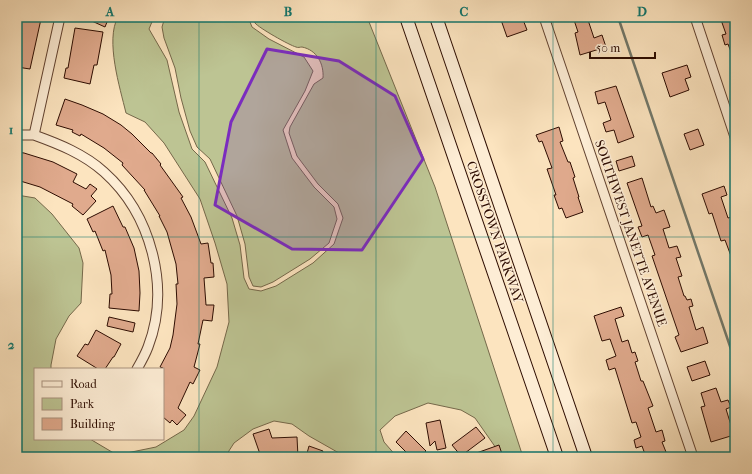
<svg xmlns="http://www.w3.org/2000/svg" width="752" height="474" viewBox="0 0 752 474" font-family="'IM FELL French Canon',serif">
	<rect width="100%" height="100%" fill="#fce4bf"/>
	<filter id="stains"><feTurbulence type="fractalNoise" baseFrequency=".005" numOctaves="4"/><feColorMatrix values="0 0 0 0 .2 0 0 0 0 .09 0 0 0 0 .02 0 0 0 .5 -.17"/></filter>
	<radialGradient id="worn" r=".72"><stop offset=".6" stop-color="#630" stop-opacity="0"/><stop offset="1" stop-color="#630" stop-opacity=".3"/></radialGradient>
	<path fill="#bdc493" stroke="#75684a" d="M118,17H154L149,29L167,60L179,112L192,149L205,162L232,218L240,245L244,278L249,289L261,291L276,286L313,263L334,244L343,218L338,204L318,184L297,156L289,133L290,127L314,84L323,78C324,64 317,50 302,47C300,47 298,48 296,47C289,45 259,28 255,23C254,21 254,19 253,17H367L435,187L523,457H499L496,448L475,418L461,410L428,403L395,416L380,430L384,442L397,457H346L309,436L292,424L274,421L253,429L234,443L225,457H17V195L35,198L52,214L79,248L83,263L81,303L69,316L56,339L51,365V369H35V439H90L117,455L156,447L184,430L194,416L217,367L229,322L227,284L215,243L200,199L164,143L145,122L126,113C120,88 105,40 118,17Z
		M165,17H248L252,27L269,39L304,57L313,71L305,91L283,130L292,158L314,187L334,207L337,219L329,243L310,259L273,282L261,287L253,286L249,277L245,244L237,216L210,159L197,147L190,131L181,98L175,68L164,38L162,27Z"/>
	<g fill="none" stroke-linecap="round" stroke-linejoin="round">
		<path stroke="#717769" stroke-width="2.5" d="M618,17L735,361"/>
	</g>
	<path fill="#e0aa8d" stroke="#2d0c01" d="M17,17H31L41,19L30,69L17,67Z
		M83,17H109L105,27Z
		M500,17H522L527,30L507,37Z
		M573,17H587L594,38L602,35L606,47L580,55L575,33L578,32Z
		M720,17H735V59L734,60L728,44L725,45L722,35L726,34Z
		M75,28L103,32L97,65H94L90,84L64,78L66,68H68Z
		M687,65L691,77L685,79L689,90L670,97L662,73Z
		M616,86L634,137L618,143L614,130L606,132L603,123L611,120L605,102L598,104L595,92Z
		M65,99L82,105L103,114L121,125L132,134L151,153H152L161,164L160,165L183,197L181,198L191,217L201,244L208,243L211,263H213L214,277L204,278L206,305H214L212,321L203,320L198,344H200L194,367L200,370L193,384L190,382L178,408L186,415L177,425L172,420L170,423L163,417V368L160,367L170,348L173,335L177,304L176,284H178L176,264L167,232L159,216H160L144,190H145L122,165L123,163L104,148L81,134L80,136L72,132L73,130L56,125Z
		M559,127L563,141L560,142L568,162H570L575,177L573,178L579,197H578L583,212L566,218L562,208L559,209L554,195H556L547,169L552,168L542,141L539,142L536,135Z
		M698,129L704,145L690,150L684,134Z
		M17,152L24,153L53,162L77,174L73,182L86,189L90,184L97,189L91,196L96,201L83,215L72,206L73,204L40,187L17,180Z
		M632,156L635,166L619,171L616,161Z
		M642,178L651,207L653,206L656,213L664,210L670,227L663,229L669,248L677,246L681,257L676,258L682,276L678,277L684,296H685L687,300L691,299L693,306L689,307L696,330L703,327L708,343L681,352L675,337L679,335L652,256L655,255L648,235L642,237L638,227L642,226L627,183Z
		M724,186L727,195L721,197L728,218L735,216V264H734L725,240L721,241L712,213L709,214L702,194Z
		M113,206L123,227H125L134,248L139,271L140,293L139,311L109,308L110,294H112L111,275L105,250L103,251L95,231L93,232L87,219Z
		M621,307L624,316L615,319L622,342L628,340L632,353L635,352L638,361L635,362L641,381H643L653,406L648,408L656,432L662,430L665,441L662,442L666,452L651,457H646L642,446L636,448L634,440L641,437L636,422L632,423L615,368L609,370L606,360L616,356L610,339L602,341L594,316Z
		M109,317L135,323L133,332L107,326Z
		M96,330L121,344L114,357H113L105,369H98L77,356L85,344L88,345Z
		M705,361L710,375L692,381L687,367Z
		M716,388L721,402L728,400L731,407L726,409L734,435L711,442L701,407L705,406L701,393Z
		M440,420L446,448L437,450L435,441L430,446L426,423Z
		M476,427L485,438L461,456L452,445Z
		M269,429L272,438L297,437L298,457H261L253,434Z
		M406,431L426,451L420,457H411L396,442Z
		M499,445L503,457H468V456Z
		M309,446L323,451L321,457H306Z"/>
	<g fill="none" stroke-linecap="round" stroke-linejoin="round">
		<defs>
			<path id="minor" d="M544,17L693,457
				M695,17L735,137
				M17,135H34L60,17
				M34,135C59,144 84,154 104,172C151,214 171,287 148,347C145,355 141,362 137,369"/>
			<path id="secondary" d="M406,17L557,457
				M436,17L586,457"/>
		</defs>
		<use href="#minor" stroke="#614230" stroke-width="11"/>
		<use href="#secondary" stroke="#2d0c01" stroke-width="14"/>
		<use href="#minor" stroke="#fdedd5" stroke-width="9"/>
		<use href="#secondary" stroke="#fdedd5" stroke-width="12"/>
	</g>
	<path fill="#7b2cbf" fill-opacity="0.2" stroke="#7b2cbf" stroke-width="3" stroke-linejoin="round" d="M267,49L339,61L395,96L423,159L362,250L292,249L215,205L231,122Z"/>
	<path fill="none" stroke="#0f766e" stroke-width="1" stroke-opacity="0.55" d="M199,17V457M376,17V457M553,17V457M17,237H735"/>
	<g text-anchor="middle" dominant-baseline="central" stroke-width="3" stroke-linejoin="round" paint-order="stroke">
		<g font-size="13" fill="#2d0c01" stroke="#fdedd5">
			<text transform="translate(495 232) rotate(71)">CROSSTOWN PARKWAY</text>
			<text transform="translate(631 233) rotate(71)">SOUTHWEST JANETTE AVENUE</text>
		</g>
	</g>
	<rect width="752" height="474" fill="none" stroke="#fce4bf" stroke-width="44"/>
	<rect x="34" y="368" width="130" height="72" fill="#fdedd5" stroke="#aa9380"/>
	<rect x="42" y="381" width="20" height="6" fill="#fdedd5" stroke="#aa9380"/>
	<text x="70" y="388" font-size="12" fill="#2d0c01">Road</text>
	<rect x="42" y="398" width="20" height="12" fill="#bdc493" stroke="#aa9380"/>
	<text x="70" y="408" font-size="12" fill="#2d0c01">Park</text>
	<rect x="42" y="418" width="20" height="12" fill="#e0aa8d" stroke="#aa9380"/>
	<text x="70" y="428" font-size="12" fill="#2d0c01">Building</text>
	<path d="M590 52v6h65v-6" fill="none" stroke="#2d0c01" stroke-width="2"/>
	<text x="596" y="52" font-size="12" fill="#2d0c01" stroke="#fdedd5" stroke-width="3" paint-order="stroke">50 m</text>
	<rect x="22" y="22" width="708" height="430" fill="none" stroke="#0f766e" stroke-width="1.5"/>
	<g font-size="13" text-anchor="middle" font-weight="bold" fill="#0f766e">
		<text x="110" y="16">A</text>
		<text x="288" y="16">B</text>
		<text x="464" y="16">C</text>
		<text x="642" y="16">D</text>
		<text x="11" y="134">1</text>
		<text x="11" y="349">2</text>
	</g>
	<rect width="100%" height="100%" filter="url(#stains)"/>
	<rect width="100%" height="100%" fill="url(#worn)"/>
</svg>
